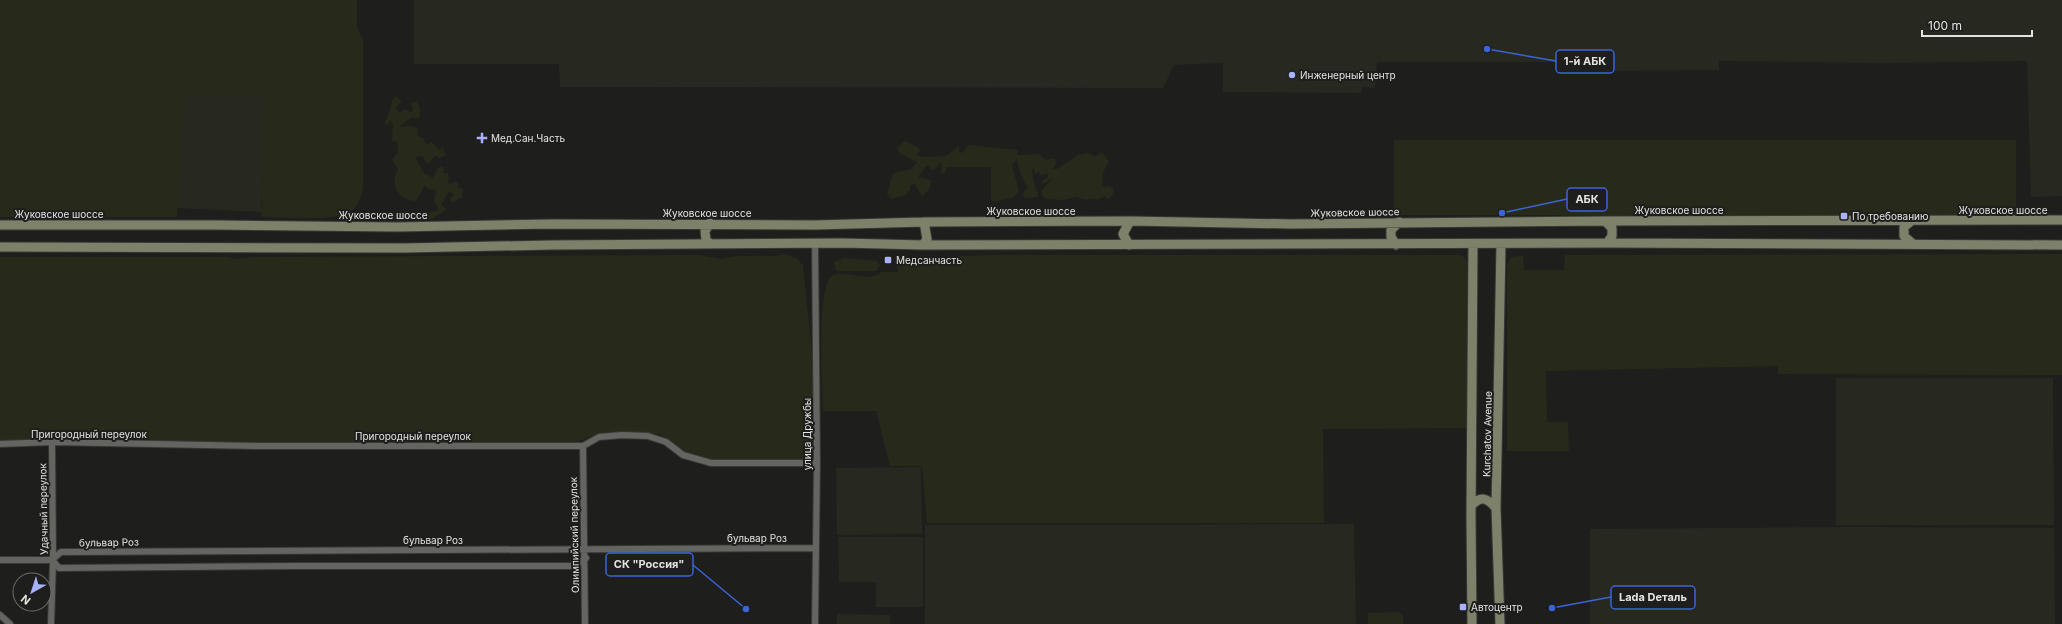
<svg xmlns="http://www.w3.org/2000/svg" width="2062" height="624" viewBox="0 0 2062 624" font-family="Inter,sans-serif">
	<rect width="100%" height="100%" fill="#1e1e1c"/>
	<path fill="#272820" d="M414,0H2062V196L2031,197L2027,61L1881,63L1719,61V70L1599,71L1598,62H1377L1375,88L1362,87L1361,93L1223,92V63L1174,65L1163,88L560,87L559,64H414Z
		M183,93L267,98L261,212L177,208Z
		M1836,378H2053L2054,525H1836Z
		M921,467L922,534L837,535L836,468Z
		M1354,524L1356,624H925V525Z
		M1856,527L2054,528L2055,624H1590V529Z
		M838,537H923V607H876V582H839Z
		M837,614L890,615V624H837Z"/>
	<path fill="#272a1a" d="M0,0H357V28L363,39V186C362,195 359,206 350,212C335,222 280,217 261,217L266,98L184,94L177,217H0Z
		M395,96L402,101L396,107L399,113L406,109L410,113L413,110L411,103L417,101L420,109L419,118H411L400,126V127L410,126L418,128L417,135L424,139L426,145L432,142L438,149L443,148L445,155L440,158L435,156L428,164L422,156L415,157L424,173L433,178L437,169L441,166L444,168L443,173H448L449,179L447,183L452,184L455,181L459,184L458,188L463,189L462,197L452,203L450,200L454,194L449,192L441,205L447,209L431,220L427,217L426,213L439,210L434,201L436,190L429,189L424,185L421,193L416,201C398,200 389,185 398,169L392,160L398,152L397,142L392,141L393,124L390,120L388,125L384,123C390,115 389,105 395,96Z
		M1394,140H2016V215H1394Z
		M905,141L919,148L920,152L916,154L921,157L946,156L959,146V152L962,153L968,145L1018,150L1017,155L1038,154L1046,160L1055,158L1056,164L1053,169H1057L1078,155L1088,153L1095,157L1102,152L1109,161L1103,173L1102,187L1110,186L1114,190L1112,196L1108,199L1105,196L1097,200L1094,198L1085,200L1076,197L1063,200L1046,199L1042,196V190L1053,178L1043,184L1041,182L1048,176L1047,173L1041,176L1039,172L1035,174V171L1032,169L1035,188L1038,193V197L1024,198L1023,194L1029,185L1026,186L1018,166L1017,159L1012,165L1019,191L1014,197L995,202L991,200V167H947L945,174L941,173L942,162L933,170L929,166H926L918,177L931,180L930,188L922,197L915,184L910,185V190L905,195L891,199L887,194L893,173L912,169L917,162L899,153L897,147Z
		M784,254L796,258L803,265C806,300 811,334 813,368C814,399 812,430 811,460H710L687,454L660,434L651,433L604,432L570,444L62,442L0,447V257H229L234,259L254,257L700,255L721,259L735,256H776Z
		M2062,254V375L1778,374V366L1546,371L1547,422H1568L1569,451H1507V265L1511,257L1523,255L1524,270H1564L1565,255Z
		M994,255H1460L1465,258L1467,262V428L1323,429L1324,523H927L922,466H890L876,411H823C823,390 815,283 833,275C846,270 870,283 881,272H898L896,260L898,258Z
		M844,258L877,261L880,265L876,271H836L834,262Z
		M1399,612L1403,616V624H1368V613Z"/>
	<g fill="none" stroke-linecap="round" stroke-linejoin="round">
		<defs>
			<path id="street" d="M0,444L52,442L256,446H583L599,437L622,435L648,436L666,442L683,455L711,463H817
				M583,446L585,624
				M53,559L61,552L816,548
				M0,560H53
				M53,561L59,568L296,566H575L586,558
				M0,615L10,624
				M51,624L53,561L52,442
				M815,624L817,463L815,244"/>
			<path id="secondary" d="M1605,221L1612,228V236L1607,243
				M1911,221L1904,227V236L1913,244
				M0,225H216L397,227L551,224L815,225L924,222L1130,221L1291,224L1605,221L2062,220
				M710,244L706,240L705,231L710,223
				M923,245L927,239L924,222
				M1129,245L1123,234L1130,221
				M1396,245L1391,237V230L1399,222
				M0,247L405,248L551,245L842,243L923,245L1607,243L2062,245
				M1471,506C1481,495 1487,498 1496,508
				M1472,624L1471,516L1473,244
				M1500,624L1496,508L1501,244"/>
		</defs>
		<use href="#street" stroke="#383837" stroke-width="8"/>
		<use href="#secondary" stroke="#383837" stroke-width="11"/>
		<use href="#street" stroke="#646461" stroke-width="6"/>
		<use href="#secondary" stroke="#7e816a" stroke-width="9"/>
	</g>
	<g fill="#a9b0fc" stroke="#1e1e1c" stroke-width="1.5">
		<circle cx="1292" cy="75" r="4"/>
		<path d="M480 132h4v4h4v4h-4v4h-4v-4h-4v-4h4z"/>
		<rect x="1840" y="212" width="8" height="8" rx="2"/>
		<rect x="884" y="256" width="8" height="8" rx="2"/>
		<rect x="1459" y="603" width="8" height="8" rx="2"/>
	</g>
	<g text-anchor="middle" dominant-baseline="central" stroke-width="4" stroke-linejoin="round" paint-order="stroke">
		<g font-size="10" fill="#e3e3e1" stroke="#1e1e1c" text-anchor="start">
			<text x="1300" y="75">Инженерный центр</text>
			<text x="491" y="138">Мед.Сан.Часть</text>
			<text x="1852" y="216">По требованию</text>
			<text x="896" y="260">Медсанчасть</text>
			<text x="1471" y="607">Автоцентр</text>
		</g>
		<g font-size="10" fill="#e3e3e1" stroke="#1e1e1c">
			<text x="1679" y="210">Жуковское шоссе</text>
			<text x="2003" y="210">Жуковское шоссе</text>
			<text x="1031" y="211">Жуковское шоссе</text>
			<text transform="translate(1355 212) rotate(-1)">Жуковское шоссе</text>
			<text x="707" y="213">Жуковское шоссе</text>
			<text x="59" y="214">Жуковское шоссе</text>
			<text x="383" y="215">Жуковское шоссе</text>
			<text x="89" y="434">Пригородный переулок</text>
			<text transform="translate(807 434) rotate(-90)">улица Дружбы</text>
			<text transform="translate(1487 434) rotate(-89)">Kurchatov Avenue</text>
			<text x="413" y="436">Пригородный переулок</text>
			<text transform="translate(43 509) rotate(-91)">Удачный переулок</text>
			<text transform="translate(574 535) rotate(-91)">Олимпийский переулок</text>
			<text x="757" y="538">бульвар Роз</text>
			<text x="433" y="540">бульвар Роз</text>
			<text transform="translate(109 542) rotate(-1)">бульвар Роз</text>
		</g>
	</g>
	<path fill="none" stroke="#3b64d9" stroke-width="1.5" d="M1487 49L1556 61M1502 213L1567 199M746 609L693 565M1552 608L1611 597"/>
	<g fill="#3b64d9" stroke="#1e1e1c" stroke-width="1.5">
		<circle cx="1487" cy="49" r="4"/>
		<circle cx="1502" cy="213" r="4"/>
		<circle cx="746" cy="609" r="4"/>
		<circle cx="1552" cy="608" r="4"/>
	</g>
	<g fill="#1e1e1c" stroke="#3b64d9" stroke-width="1.5">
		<rect x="1556" y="50" width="58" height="23" rx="4"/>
		<rect x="1567" y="188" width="40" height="23" rx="4"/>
		<rect x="606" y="553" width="87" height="23" rx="4"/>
		<rect x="1611" y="586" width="84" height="23" rx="4"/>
	</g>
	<g font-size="11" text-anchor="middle" font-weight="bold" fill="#e3e3e1">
		<text x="1585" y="65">1-й АБК</text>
		<text x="1587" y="203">АБК</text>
		<text x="649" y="568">СК "Россия"</text>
		<text x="1653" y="601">Lada Dеталь</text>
	</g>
	<g transform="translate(32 592) rotate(219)"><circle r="19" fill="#1e1e1c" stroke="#6d6d6b"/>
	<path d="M0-3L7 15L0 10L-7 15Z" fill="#a9b0fc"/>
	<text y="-6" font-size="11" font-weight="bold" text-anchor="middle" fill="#e3e3e1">N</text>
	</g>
	<path d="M1922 30v6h110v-6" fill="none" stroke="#e3e3e1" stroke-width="2"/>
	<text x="1928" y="30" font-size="12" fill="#e3e3e1" stroke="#1e1e1c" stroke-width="3" paint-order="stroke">100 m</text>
</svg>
